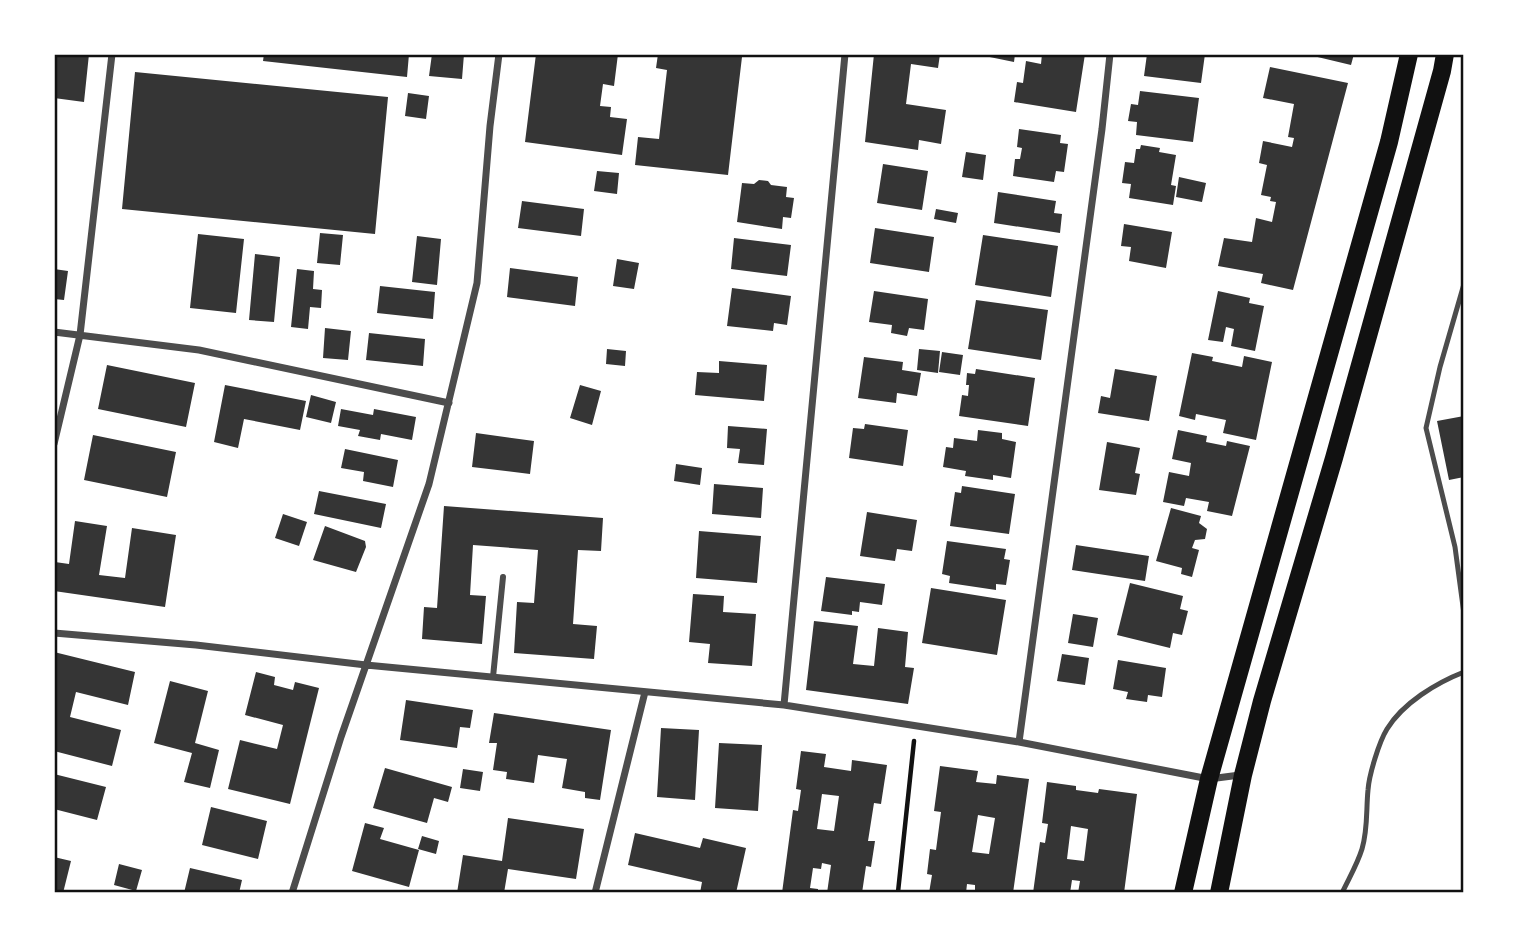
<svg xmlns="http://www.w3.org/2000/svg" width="1518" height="947" viewBox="0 0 1518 947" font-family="Cabin,sans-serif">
	<rect width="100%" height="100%" fill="#fff"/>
	<path fill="#353535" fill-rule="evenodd" d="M54,54H89L84,102L54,98Z
		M264,54H409L407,77L263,61Z
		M432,54H464L462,79L429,76Z
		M536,54H618L614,86L603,84L600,106L611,107L610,117L627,119L622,155L525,142Z
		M658,54L742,57L728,175L635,165L638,137L659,139L667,70L656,68Z
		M874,54H940L938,68L911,64L906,104L946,110L941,144L919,140L918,150L865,142Z
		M975,54H1015L1014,62Z
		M1042,54H1085L1076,112L1014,102L1017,82L1023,83L1026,61L1041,64Z
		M1147,54H1205L1201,83L1144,76Z
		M1305,54H1354L1351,65Z
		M1270,67L1348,83L1293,290L1261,283L1263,274L1218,266L1224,238L1252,242L1256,218L1272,222L1276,202L1270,201L1271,197L1261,195L1267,165L1259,163L1263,141L1292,147L1294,138L1288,137L1294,104L1263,98Z
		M135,72L388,97L375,234L122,209Z
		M1140,91L1199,98L1193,142L1136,135L1137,122L1128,121L1131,104L1138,105Z
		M408,93L429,96L426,119L405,116Z
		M1019,129L1061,135L1060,143L1068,144L1064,172L1056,171L1054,182L1013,176L1015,159H1020L1022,148L1017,147Z
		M1141,145L1160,148L1159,152L1176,155L1171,185L1176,186L1173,205L1129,198L1131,184L1122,183L1125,162L1134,163L1136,149H1140Z
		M966,152L986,155L983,180L962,177Z
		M883,164L928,171L922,210L877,203Z
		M597,171L619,173L617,194L594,191Z
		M1179,177L1206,183L1202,202L1176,197Z
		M759,180L768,181L771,185L787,187L786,197L794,198L791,218L783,217L782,229L737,222L742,183L754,184Z
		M998,192L1056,201L1054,213L1062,214L1060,233L994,223Z
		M522,201L584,209L581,236L518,228Z
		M936,209L958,213L956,223L934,219Z
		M1124,224L1172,232L1166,268L1129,261L1131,247L1121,246Z
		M875,228L934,237L929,272L870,263Z
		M320,233L343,235L340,265L317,263Z
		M198,234L244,239L236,313L190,308Z
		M983,235L1058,246L1051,297L975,285Z
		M417,236L441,239L437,285L412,282Z
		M734,238L791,245L787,276L731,269Z
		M255,254L280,257L274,322L249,320Z
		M617,259L639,263L634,289L613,286Z
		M510,268L578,277L575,306L507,297Z
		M54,269L68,271L64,300L54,299Z
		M297,269L314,271L313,289L322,290L321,308L310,307L308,329L291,327Z
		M380,286L435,292L433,319L377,313Z
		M732,288L791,296L787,325L774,323L773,331L727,326Z
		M874,291L928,299L924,330L909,328L907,336L891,333L892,325L869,322Z
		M1218,291L1250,298L1249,303L1264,306L1255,351L1231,346L1234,329L1226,327L1223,342L1208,340Z
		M976,300L1048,310L1041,360L968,349Z
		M325,328L351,331L348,360L323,358Z
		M369,333L425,339L423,366L366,360Z
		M607,349L626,351L625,366L606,364Z
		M919,349L940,351L938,373L917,370Z
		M942,352L963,355L960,375L939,372Z
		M1192,353L1213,357L1212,361L1242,367L1244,356L1272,362L1256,440L1223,433L1226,420L1196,414L1195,420L1179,416Z
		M864,357L903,362L902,370L921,373L917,396L897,393L896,403L858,398Z
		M719,361L767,365L764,401L695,395L697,372L719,373Z
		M107,365L195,383L186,427L98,409Z
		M976,369L1035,378L1028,426L959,416L962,395L968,396L969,385H966L967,373L975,374Z
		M1115,369L1157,376L1149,421L1098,413L1101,396L1110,398Z
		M225,385L306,401L300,430L244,419L238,448L214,442Z
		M580,385L601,391L592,425L570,418Z
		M311,395L336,402L331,423L306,417Z
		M341,409L373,415L374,409L416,417L412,440L381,434L380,440L358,436L360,430L338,426Z
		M1464,416V477L1449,480L1437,421Z
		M865,424L908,430L903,466L849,458L853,428L864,429Z
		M728,426L767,429L764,465L738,463L740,449L727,448Z
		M978,430L1002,433V439L1016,442L1011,478L993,475V480L965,476L966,471L943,467L946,447L953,448L954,438L977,441Z
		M1178,430L1207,436L1206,442L1226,446L1227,441L1250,446L1232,516L1207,511L1209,502L1186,498L1184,506L1163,502L1169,472L1189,476L1191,463L1172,459Z
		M476,433L534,441L530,474L472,467Z
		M93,435L176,452L167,497L84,480Z
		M1107,442L1140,448L1135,473L1140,474L1136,495L1099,490Z
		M345,449L398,460L393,487L363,481L364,472L341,468Z
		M676,464L702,468L700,485L674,481Z
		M714,484L763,488L761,518L712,514Z
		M962,486L1015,494L1009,534L950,526L955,492L961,493Z
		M319,491L386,504L381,528L314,514Z
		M444,506L603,518L601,551L578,550L573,624L597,626L594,659L514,653L517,602L534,603L538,550L473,545L470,595L486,596L482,644L422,639L424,607L437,608Z
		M1171,508L1201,516L1199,523L1207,529L1205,539L1195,540L1192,548L1199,550L1192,577L1181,574L1182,568L1156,561Z
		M867,512L917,520L912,551L897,549L895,561L860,556Z
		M283,514L307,522L299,546L275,538Z
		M75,521L107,526L99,575L125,578L132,528L176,535L165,607L54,591L55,562L69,564Z
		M325,526L365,541L366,547L356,572L313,560Z
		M699,531L761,536L757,583L696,578Z
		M947,541L1006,549L1004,559L1010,560L1006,585L996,584V590L949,583L950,576L942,574Z
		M1076,545L1149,556L1145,581L1072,570Z
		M826,577L885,584L882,605L860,602L859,612L852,611V615L821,611Z
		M1130,583L1183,596L1180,609L1188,611L1182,635L1173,633L1170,648L1117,635Z
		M931,588L1006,600L997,655L922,643Z
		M693,594L724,596L723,612L756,614L752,666L708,663L710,644L689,642Z
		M1073,614L1098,618L1093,647L1068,643Z
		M814,621L858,626L853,664L874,666L878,628L908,632L905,667L914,668L908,704L806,690Z
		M54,652L135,672L128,705L76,692L70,717L121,730L112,766L54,751Z
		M1062,654L1089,658L1085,685L1057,681Z
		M1118,660L1166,668L1162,697L1148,695L1147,702L1126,699L1128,692L1113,689Z
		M256,672L275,677L274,685L293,690L295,682L319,688L290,804L228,789L240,740L277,749L283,725L245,715Z
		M170,681L208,691L195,743L219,750L210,788L184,782L192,753L154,743Z
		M406,700L473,710L470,728L460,727L457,748L400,740Z
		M494,713L611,730L600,800L585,798V792L562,788L567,759L538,755L534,783L506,779L507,772L493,770L497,743H489Z
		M661,728L699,730L695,800L657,797Z
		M719,743L762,745L758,811L715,808Z
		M801,751L826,754L824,767L851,771L852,760L887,765L881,804L874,803L868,841H875L871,867L866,866L862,893H827L831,865L822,863L821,869L813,868L810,888L818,889V893H782L793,810L798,811L801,790L796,789ZM822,794L839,796L834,831L817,829Z
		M940,766L978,771L976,782L996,784L997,775L1029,779L1013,893H984L975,890V885L967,884L966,893H929L932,875L927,874L930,849L936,850L941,812L934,811ZM978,815L995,818L989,854L972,852Z
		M385,768L452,787L448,802L434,798L427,823L373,808Z
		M463,769L483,772L480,791L460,788Z
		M54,774L106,787L97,820L54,809Z
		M1047,782L1076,786V790L1098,793L1099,789L1137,794L1124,893H1078L1080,881L1072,880L1070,893H1033L1040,842L1045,843L1048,824L1042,823ZM1071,826L1088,829L1084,861L1067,859Z
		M211,807L267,821L258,859L202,845Z
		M508,818L584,829L576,879L508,869L504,893H457L463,855L502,861Z
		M365,823L384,828L380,839L419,850L409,887L352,871Z
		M635,833L700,848L703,838L746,848L736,893H700L702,882L628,865Z
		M422,836L439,841L436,854L418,849Z
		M54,857L71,861L63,893H54Z
		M119,864L142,870L136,891L114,885Z
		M190,868L242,880L239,893H184Z"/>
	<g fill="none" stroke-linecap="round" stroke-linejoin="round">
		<path stroke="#111" stroke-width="4.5" d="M898,892L914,741"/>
		<path stroke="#4c4c4c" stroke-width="5" d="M1464,284L1440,367L1426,428L1455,547L1464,614
			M1342,893C1349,878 1357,865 1362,849C1368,829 1366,810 1368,790C1369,775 1379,742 1387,729C1403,703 1436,683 1464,672"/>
		<path stroke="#4c4c4c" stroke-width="6" d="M493,677L503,577"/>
		<path stroke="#4c4c4c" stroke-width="7" d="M54,332L199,350L449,403
			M54,444L80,335L112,54
			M54,633L196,645L366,665L784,705L1019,742L1209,779L1240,775
			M784,705C806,488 823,271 845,54
			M1019,742L1102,129L1110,54
			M292,893L341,737L429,484L477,283L490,126L499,54
			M595,893L645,692"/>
		<path stroke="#111" stroke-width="18" d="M1183,893L1209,779L1389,142L1409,54
			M1219,893L1243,775L1262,701L1334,458L1442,71L1445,54"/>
	</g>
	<rect width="1518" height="947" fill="none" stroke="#ffffff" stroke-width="112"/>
	<rect x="56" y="56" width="1406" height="835" fill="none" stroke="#111" stroke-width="2.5"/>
</svg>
